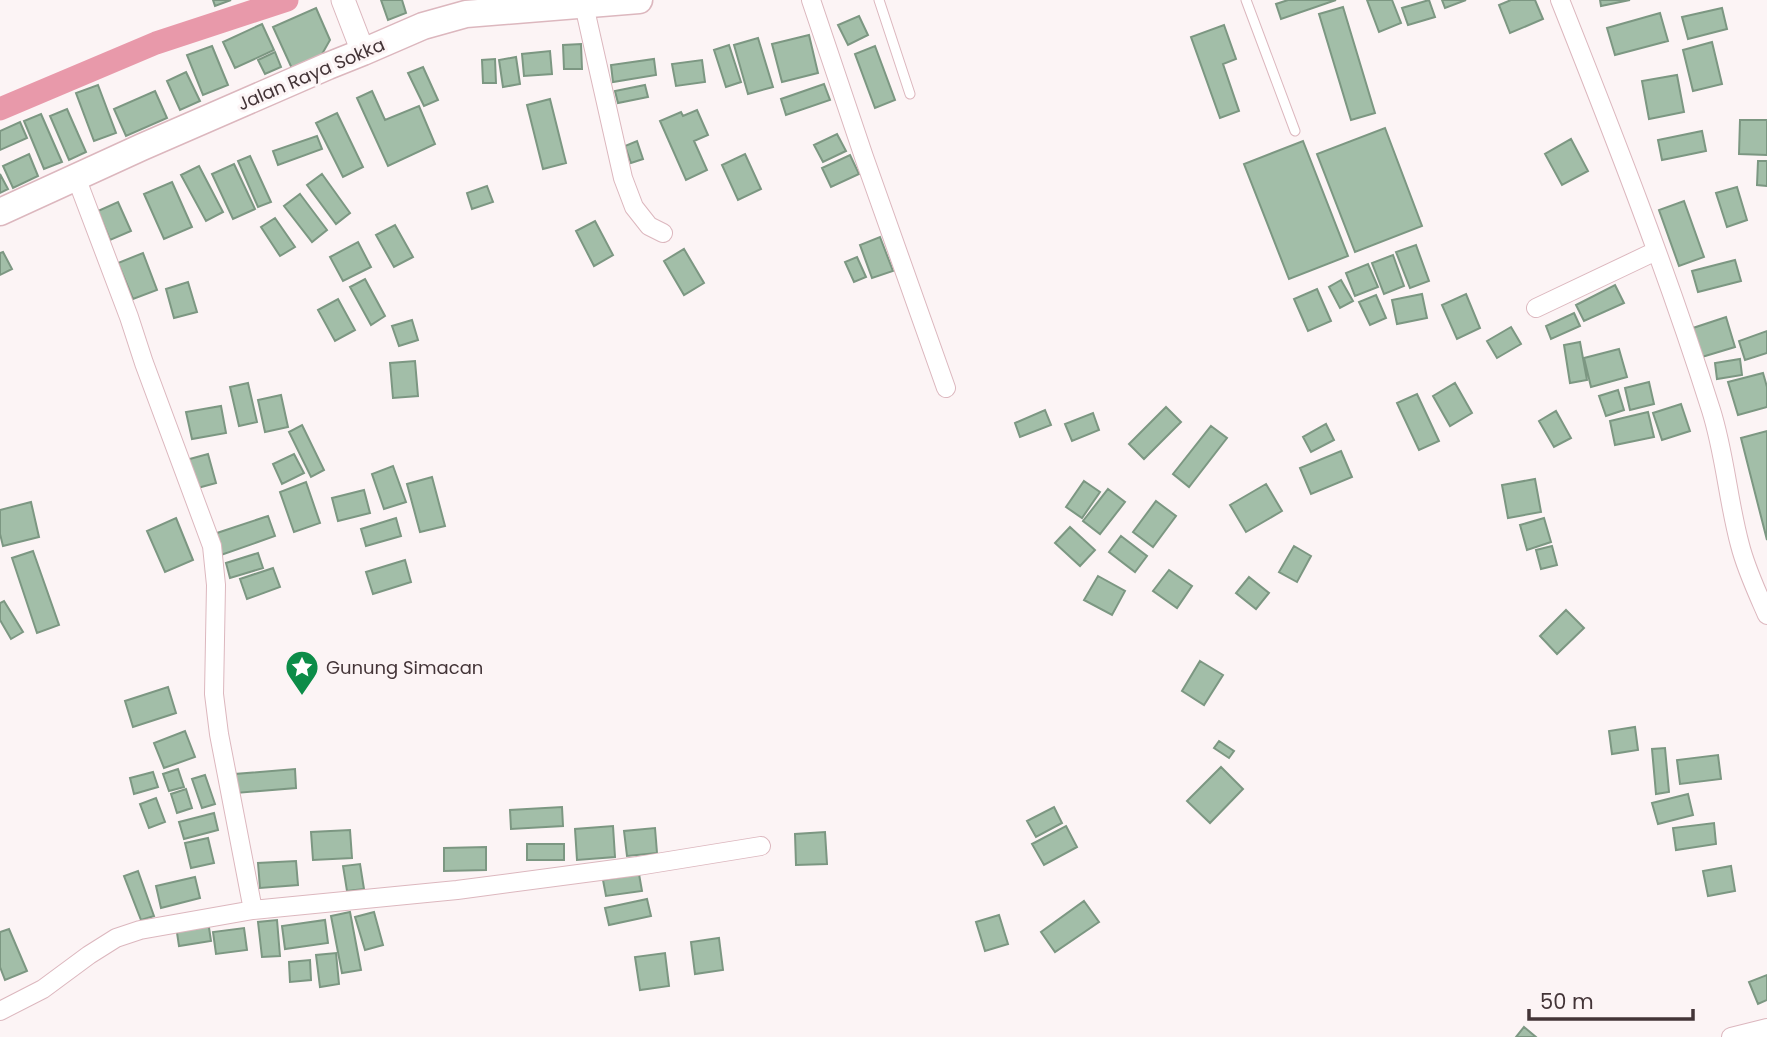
<svg xmlns="http://www.w3.org/2000/svg" width="1767" height="1037" viewBox="0 0 1767 1037" font-family="Poppins,sans-serif">
	<rect width="100%" height="100%" fill="#fcf4f5"/>
	<g fill="none" stroke-linecap="round" stroke-linejoin="round">
		<path stroke="#e899aa" stroke-width="23" d="M0,109L156,43L287,0"/>
	</g>
	<path fill="#a2bea8" stroke="#7c9782" stroke-width="2" d="M213,0H231L215,6Z
		M381,0H402L406,13L388,20Z
		M1288,0H1336L1281,19L1276,4Z
		M1367,0H1392L1401,23L1379,32Z
		M1429,0L1435,17L1408,25L1402,8Z
		M1442,0H1466L1445,8Z
		M1511,0H1535L1543,19L1510,33L1499,5Z
		M1600,0H1630L1601,6Z
		M1343,7L1375,113L1351,120L1319,14Z
		M316,8L330,40L317,63L294,73L273,27Z
		M1722,8L1727,29L1688,39L1682,17Z
		M1660,13L1668,41L1615,55L1607,28Z
		M859,16L868,35L848,45L838,25Z
		M262,24L274,50L235,68L223,42Z
		M1224,25L1236,59L1223,64L1239,111L1220,118L1191,37Z
		M809,35L818,73L782,82L772,44Z
		M758,38L773,87L748,94L734,45Z
		M1712,42L1722,84L1693,91L1683,50Z
		M581,44L582,69H564L563,45Z
		M729,45L741,82L726,87L714,50Z
		M212,46L228,85L203,95L187,55Z
		M875,46L895,100L875,108L855,54Z
		M550,51L552,74L524,76L522,54Z
		M275,52L281,67L265,74L258,60Z
		M516,57L520,84L503,87L499,60Z
		M495,59L496,83H483L482,60Z
		M654,59L656,75L613,82L611,65Z
		M702,60L705,82L676,86L672,64Z
		M423,67L438,100L424,106L408,73Z
		M186,72L200,101L180,110L167,81Z
		M1677,75L1684,112L1649,119L1642,81Z
		M824,84L830,100L786,115L781,99Z
		M98,85L116,133L94,141L76,93Z
		M645,85L648,97L618,103L615,91Z
		M155,91L167,118L126,136L114,109Z
		M372,91L385,120L419,106L435,144L388,166L357,98Z
		M550,99L566,163L543,169L527,105Z
		M67,109L86,152L69,160L50,116Z
		M697,110L708,135L694,141L707,170L686,180L660,121L681,112L683,116Z
		M337,113L363,167L343,177L316,123Z
		M41,114L62,162L44,169L24,121Z
		M1740,120H1767V155L1739,154Z
		M20,122L27,138L0,150V131Z
		M1385,128L1422,226L1355,252L1317,154Z
		M1702,131L1706,151L1662,160L1658,140Z
		M837,134L846,151L823,162L814,145Z
		M317,136L322,149L278,165L273,151Z
		M1571,139L1588,171L1562,185L1545,154Z
		M637,141L643,159L631,163L625,146Z
		M1303,141L1348,256L1289,279L1244,164Z
		M29,154L38,176L13,188L3,166Z
		M745,154L761,189L738,200L722,165Z
		M850,155L859,174L831,187L822,168Z
		M250,156L271,202L258,207L238,161Z
		M1758,161H1767V186L1757,185Z
		M234,164L255,209L233,219L212,174Z
		M199,166L223,212L206,221L181,175Z
		M0,174L8,189L0,193Z
		M322,174L350,213L336,224L307,185Z
		M172,182L192,227L164,239L144,194Z
		M487,186L493,202L472,209L467,193Z
		M1737,187L1747,220L1727,227L1716,193Z
		M300,194L327,230L312,242L284,206Z
		M1684,201L1704,257L1679,266L1659,210Z
		M118,202L131,231L110,240L98,211Z
		M275,218L295,247L280,256L261,227Z
		M595,221L613,255L594,266L576,231Z
		M395,225L413,257L394,267L376,235Z
		M880,237L893,271L872,278L860,245Z
		M358,242L371,267L343,281L330,257Z
		M1416,245L1429,281L1410,288L1396,252Z
		M684,249L704,283L684,295L664,261Z
		M3,252L12,269L0,275V253Z
		M143,253L157,290L133,299L118,263Z
		M1393,255L1404,286L1384,294L1372,263Z
		M857,257L866,277L854,282L845,262Z
		M1735,260L1741,281L1698,292L1692,271Z
		M1368,264L1378,287L1355,296L1346,273Z
		M365,279L385,316L371,325L350,287Z
		M1341,280L1353,301L1340,308L1329,287Z
		M188,282L197,312L174,318L166,289Z
		M1615,285L1624,303L1584,321L1576,305Z
		M1317,289L1331,321L1308,331L1294,299Z
		M1422,294L1427,318L1397,324L1392,300Z
		M1466,294L1480,328L1457,339L1442,305Z
		M1376,295L1386,318L1370,325L1359,302Z
		M338,299L355,330L335,341L318,310Z
		M1574,313L1580,326L1551,339L1546,326Z
		M1726,317L1735,347L1702,357L1693,328Z
		M412,320L418,340L399,346L392,326Z
		M1511,327L1521,344L1497,358L1487,341Z
		M1767,331V353L1745,360L1739,341Z
		M1580,342L1587,380L1570,383L1564,345Z
		M1619,349L1627,377L1591,387L1584,358Z
		M1740,359L1742,375L1717,379L1715,363Z
		M415,361L418,396L393,398L390,363Z
		M1763,373L1767,387V407L1738,415L1728,382Z
		M1649,382L1654,404L1630,410L1625,388Z
		M248,383L257,422L239,426L230,387Z
		M1455,383L1472,413L1450,426L1433,396Z
		M1618,390L1624,410L1606,416L1599,396Z
		M1417,394L1439,441L1419,450L1397,403Z
		M281,395L288,427L265,432L258,400Z
		M1681,404L1690,431L1662,440L1653,413Z
		M221,406L226,433L192,439L186,412Z
		M1166,407L1181,422L1144,459L1129,444Z
		M1045,410L1051,425L1020,437L1015,423Z
		M1556,411L1571,438L1554,447L1539,421Z
		M1648,412L1654,437L1615,445L1610,421Z
		M1093,413L1099,430L1072,441L1065,424Z
		M1326,424L1334,440L1311,452L1303,437Z
		M302,425L324,470L311,477L289,432Z
		M1211,426L1227,438L1189,487L1173,474Z
		M1767,431V540L1741,438Z
		M1341,451L1352,477L1311,494L1300,468Z
		M208,454L216,483L194,489L186,460Z
		M294,454L304,473L282,484L273,464Z
		M393,466L406,502L384,509L372,474Z
		M432,477L445,526L420,532L407,484Z
		M1535,479L1541,512L1508,518L1502,485Z
		M1084,481L1100,492L1082,518L1066,507Z
		M306,482L320,523L294,532L280,492Z
		M1266,484L1282,511L1246,532L1230,505Z
		M1108,489L1125,502L1100,534L1083,521Z
		M364,490L370,513L338,521L332,498Z
		M1156,501L1176,516L1153,547L1133,532Z
		M31,502L39,537L3,546L0,534V510Z
		M268,516L275,536L221,555L214,534Z
		M176,518L193,560L165,572L147,531Z
		M396,518L401,536L366,546L361,529Z
		M1544,518L1551,542L1527,550L1520,525Z
		M1070,527L1095,550L1080,566L1055,543Z
		M1121,536L1147,556L1135,572L1109,552Z
		M1294,546L1311,556L1297,582L1279,572Z
		M1552,546L1557,565L1541,569L1536,550Z
		M33,551L59,625L37,633L12,558Z
		M258,553L263,568L230,578L226,563Z
		M405,560L411,582L373,594L366,572Z
		M273,568L280,587L247,599L240,579Z
		M1169,570L1192,586L1177,608L1153,591Z
		M1098,576L1125,591L1112,615L1084,600Z
		M1249,577L1269,593L1256,609L1236,593Z
		M4,601L23,632L11,639L0,620V603Z
		M1566,610L1584,628L1557,654L1540,636Z
		M1200,661L1223,675L1204,705L1182,691Z
		M168,687L176,713L133,727L125,701Z
		M1635,727L1638,750L1612,754L1609,731Z
		M185,731L195,757L164,768L154,743Z
		M1219,741L1234,751L1229,758L1214,748Z
		M1665,748L1669,792L1656,794L1652,749Z
		M1718,755L1721,779L1680,784L1677,760Z
		M1221,767L1243,789L1210,823L1187,801Z
		M178,769L184,787L169,791L163,774Z
		M295,769L296,788L236,793L235,774Z
		M153,772L158,787L134,794L130,778Z
		M205,775L215,804L202,808L192,779Z
		M186,789L192,808L177,813L171,794Z
		M1688,794L1693,815L1658,824L1652,803Z
		M156,798L165,822L149,828L140,804Z
		M562,807L563,826L511,829L510,810Z
		M1054,807L1062,823L1036,837L1027,821Z
		M214,813L218,830L184,839L179,822Z
		M1714,823L1716,844L1676,850L1673,828Z
		M613,826L615,857L577,860L575,829Z
		M1066,826L1077,847L1044,865L1032,844Z
		M655,828L657,853L627,856L624,831Z
		M350,830L352,858L313,860L311,832Z
		M825,832L827,864L796,865L795,834Z
		M208,838L214,863L191,868L185,843Z
		M527,844H564V860H527Z
		M486,847V870L444,871V848Z
		M296,861L298,885L260,888L258,863Z
		M360,864L364,889L347,891L343,866Z
		M1731,866L1735,891L1708,896L1703,871Z
		M138,871L154,916L141,920L124,876Z
		M639,874L642,891L606,896L603,880Z
		M195,877L200,898L161,908L156,886Z
		M647,899L651,916L609,925L605,908Z
		M1084,901L1099,922L1055,952L1041,932Z
		M350,912L361,970L342,973L331,916Z
		M374,912L383,945L365,950L355,917Z
		M999,915L1008,944L985,951L976,922Z
		M277,920L280,956L262,957L258,922Z
		M325,920L328,943L285,949L282,926Z
		M208,921L211,941L179,946L176,926Z
		M244,928L247,950L216,954L213,932Z
		M9,929L27,971L5,980L0,967V932Z
		M719,938L723,970L695,974L691,942Z
		M336,953L339,984L320,987L316,955Z
		M665,953L669,986L640,990L635,957Z
		M310,960L311,980L290,982L289,962Z
		M1767,975V1000L1758,1004L1749,982Z
		M1524,1027L1536,1037H1516Z"/>
	<g fill="none" stroke-linecap="round" stroke-linejoin="round">
		<defs>
			<path id="service" d="M879,0L910,94
				M1246,0L1295,131"/>
			<path id="minor" d="M811,0L864,157L946,388
				M1560,0C1614,136 1667,271 1711,410C1725,454 1728,501 1740,545C1746,569 1757,592 1767,615
				M584,5L623,178L634,207L649,226L663,233
				M76,177L129,317L144,363L212,546L216,585L214,694L219,734L253,910
				M1536,308L1656,251
				M0,1011L43,989L89,955L116,938L140,930L253,910L457,890L638,866L761,846
				M1731,1037L1767,1028"/>
			<path id="tertiary" d="M343,0L363,52"/>
			<path id="secondary" d="M0,212L142,147L328,66L363,52L423,26L466,14L639,0"/>
		</defs>
		<use href="#service" stroke="#dcb7be" stroke-width="11"/>
		<use href="#minor" stroke="#dcb7be" stroke-width="20"/>
		<use href="#tertiary" stroke="#dcb7be" stroke-width="25"/>
		<use href="#secondary" stroke="#dcb7be" stroke-width="29"/>
		<use href="#service" stroke="#fff" stroke-width="9"/>
		<use href="#minor" stroke="#fff" stroke-width="18"/>
		<use href="#tertiary" stroke="#fff" stroke-width="23"/>
		<use href="#secondary" stroke="#fff" stroke-width="26"/>
	</g>
	<defs>
		<symbol id="sight-pin" viewBox="-11 -11 22 30"><path d="M0 17L-7.5 6A9.5 9.5 0 1 1 7.5 6Z" fill="#0c8c48" stroke="#fcf4f5"/><path d="M0-6L1.8-2.2L6-1.7L2.9 1.2L3.7 5.4L0 3.3L-3.7 5.4L-2.9 1.2L-6-1.7L-1.8-2.2Z" fill="#fff"/></symbol>
	</defs>
	<g fill-rule="evenodd">
		<use href="#sight-pin" x="283" y="648" width="38" height="52"/>
	</g>
	<g text-anchor="middle" dominant-baseline="central" stroke-width="6" stroke-linejoin="round" paint-order="stroke">
		<g font-size="18" fill="#433437" stroke="#fcf4f5">
			<text transform="translate(311 74) rotate(-23)">Jalan Raya Sokka</text>
		</g>
		<g font-size="18" fill="#433437" stroke="#fcf4f5" text-anchor="start">
			<text x="326" y="667">Gunung Simacan</text>
		</g>
	</g>
	<path d="M1529 1009v10h164v-10" fill="none" stroke="#433437" stroke-width="3.5"/>
	<text x="1540" y="1009" font-size="21" fill="#433437" stroke="#fcf4f5" stroke-width="5" paint-order="stroke">50 m</text>
</svg>
